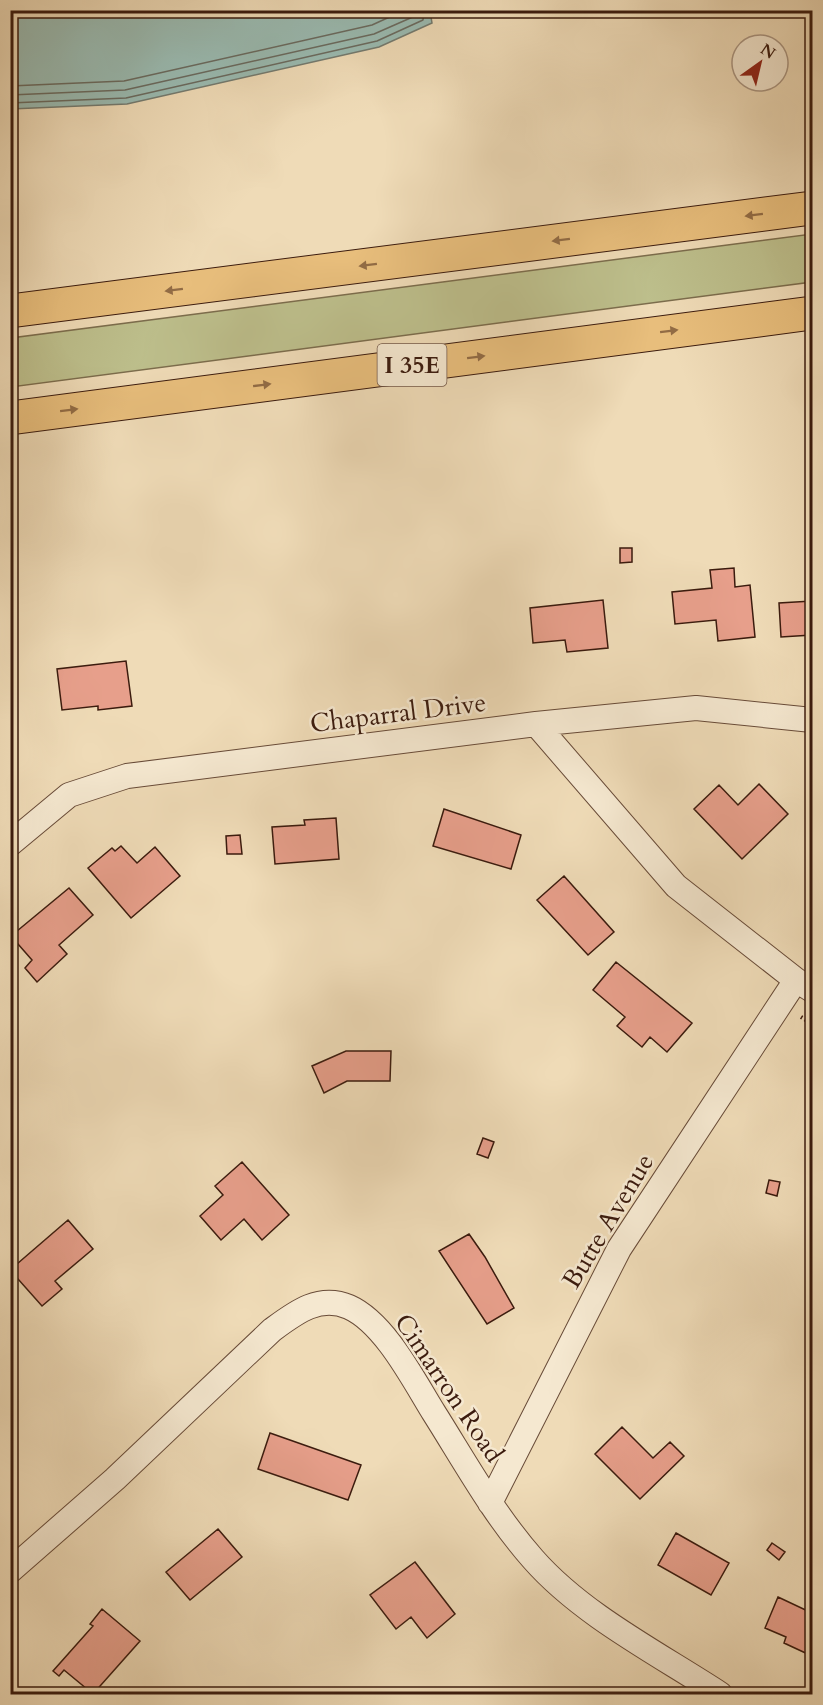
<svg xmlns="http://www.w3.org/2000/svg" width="823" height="1705" viewBox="0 0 823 1705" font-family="Cardo,serif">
	<rect width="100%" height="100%" fill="#efdbb7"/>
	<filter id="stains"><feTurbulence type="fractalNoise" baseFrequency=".00333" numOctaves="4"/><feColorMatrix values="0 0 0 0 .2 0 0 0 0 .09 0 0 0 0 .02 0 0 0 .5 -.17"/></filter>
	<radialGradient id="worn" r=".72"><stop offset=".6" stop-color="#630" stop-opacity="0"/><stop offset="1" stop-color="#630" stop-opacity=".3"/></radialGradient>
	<path fill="#bdbf8c" stroke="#7c6d4d" stroke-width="1.5" d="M812,234V282L11,387V338Z"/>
	<path fill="#9abbb2" stroke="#747b70" stroke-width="1.5" d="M430,11L432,23L379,47L127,104L11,109V11Z"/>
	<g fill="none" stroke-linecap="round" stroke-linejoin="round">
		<path stroke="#6a6b60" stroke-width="1.5" d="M10,86L124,81L372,25L405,10
			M10,95L125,90L374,34L415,16L417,10
			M10,103L126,98L377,41L423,20L424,10"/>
	</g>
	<path fill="#e79f8b" stroke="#3b1b0e" stroke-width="1.5" d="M620,548H632V562L620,563Z
		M734,568L735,587L750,585L755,637L718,641L716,620L675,624L672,592L712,588L710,570Z
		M603,600L608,648L567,652L565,640L533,643L530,608Z
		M812,601V635L781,637L779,603Z
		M126,661L132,706L98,710V706L62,710L57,669Z
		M759,784L788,814L742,859L694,809L719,785L738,805Z
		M444,809L521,835L511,869L433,846Z
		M336,818L339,859L275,864L272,827L305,825L304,820Z
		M240,835L242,854H227L226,836Z
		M121,846L137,863L155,847L180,876L131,918L88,868L112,848L115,851Z
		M564,876L614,932L588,955L537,900Z
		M69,888L93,915L59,945L67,954L37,982L25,968L32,960L11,936Z
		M616,962L692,1023L667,1052L650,1037L642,1047L617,1026L625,1017L593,990Z
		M346,1051H391L390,1081H347L324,1093L312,1066Z
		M483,1138L494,1142L488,1158L477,1154Z
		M242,1162L289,1215L262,1240L244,1219L221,1240L200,1216L223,1195L215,1186Z
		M769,1180L780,1182L777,1196L766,1193Z
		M68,1220L93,1249L55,1281L62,1289L42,1306L10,1270Z
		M469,1234L485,1257L514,1308L487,1324L439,1251Z
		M622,1427L653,1458L670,1442L684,1456L640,1499L595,1454Z
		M270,1433L361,1465L348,1500L258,1469Z
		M218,1529L242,1557L190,1600L166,1572Z
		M676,1533L729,1563L711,1595L658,1565Z
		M772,1543L785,1552L779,1560L767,1550Z
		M415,1562L455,1614L427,1638L411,1617L396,1629L370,1595Z
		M778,1597L812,1613V1656L784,1643L786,1637L765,1628Z
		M102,1609L140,1641L93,1694L64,1670L59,1676L53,1671L93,1626L90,1624Z"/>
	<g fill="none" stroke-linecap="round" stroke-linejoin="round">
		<defs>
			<path id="minor" d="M536,724L676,886L796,980L812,990
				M10,844L69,795L127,776L536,724L696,708L812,720
				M490,1503L619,1249L796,980
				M10,1571L115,1479L272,1330C295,1313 319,1294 349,1307C385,1323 414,1381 434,1413C465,1462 494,1515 533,1559C582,1615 659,1654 720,1694"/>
			<path id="motorway" d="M10,311L812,208
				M10,418L812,313"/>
		</defs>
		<use href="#minor" stroke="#684b38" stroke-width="26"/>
		<use href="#motorway" stroke="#3b1b0e" stroke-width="35"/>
		<path stroke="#3b1b0e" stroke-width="4" stroke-dasharray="1.5 3" stroke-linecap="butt" d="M801,1017L812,1024"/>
		<use href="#minor" stroke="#f5e8d0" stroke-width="24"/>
		<use href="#motorway" stroke="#e8be7c" stroke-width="33"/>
	</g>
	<defs><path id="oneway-solid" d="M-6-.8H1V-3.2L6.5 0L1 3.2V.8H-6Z" transform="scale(1.5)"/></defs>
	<g fill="#926c45">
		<use href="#oneway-solid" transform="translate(754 215) rotate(173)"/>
		<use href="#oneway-solid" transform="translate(561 240) rotate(173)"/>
		<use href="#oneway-solid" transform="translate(368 265) rotate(173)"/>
		<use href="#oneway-solid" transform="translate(174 290) rotate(173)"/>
		<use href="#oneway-solid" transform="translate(669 331) rotate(-7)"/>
		<use href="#oneway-solid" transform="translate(476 357) rotate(-7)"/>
		<use href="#oneway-solid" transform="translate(262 385) rotate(-7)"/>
		<use href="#oneway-solid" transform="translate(69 410) rotate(-7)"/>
	</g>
	<g text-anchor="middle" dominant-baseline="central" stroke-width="5" stroke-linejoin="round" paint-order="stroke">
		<rect fill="#f5e8d0" stroke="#735848" stroke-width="1.5" x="377.5" y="344" width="69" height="42" rx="4.5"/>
		<g font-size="24" font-weight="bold" fill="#3b1b0e">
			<text x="412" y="365">I 35E</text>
		</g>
		<g font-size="26" fill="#3b1b0e" stroke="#f5e8d0">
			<text transform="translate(398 713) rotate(-7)">Chaparral Drive</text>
			<text transform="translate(608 1221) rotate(-59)">Butte Avenue</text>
			<text transform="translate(449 1388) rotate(56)">Cimarron Road</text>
		</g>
	</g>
	<rect width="823" height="1705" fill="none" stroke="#efdbb7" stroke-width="36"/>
	<rect x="12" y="12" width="799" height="1681" fill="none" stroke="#3b1b0e" stroke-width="3"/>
	<rect x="18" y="18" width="787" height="1669" fill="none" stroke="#3b1b0e" stroke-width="1.5"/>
	<g transform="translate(760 63) rotate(34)"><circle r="28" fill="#f5e8d0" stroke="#ab9682" stroke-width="1.5"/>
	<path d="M0-4.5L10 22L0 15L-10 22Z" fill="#8f2418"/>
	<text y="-9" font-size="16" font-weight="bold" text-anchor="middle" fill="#3b1b0e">N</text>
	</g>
	<rect width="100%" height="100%" filter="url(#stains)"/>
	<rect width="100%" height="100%" fill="url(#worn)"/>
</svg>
